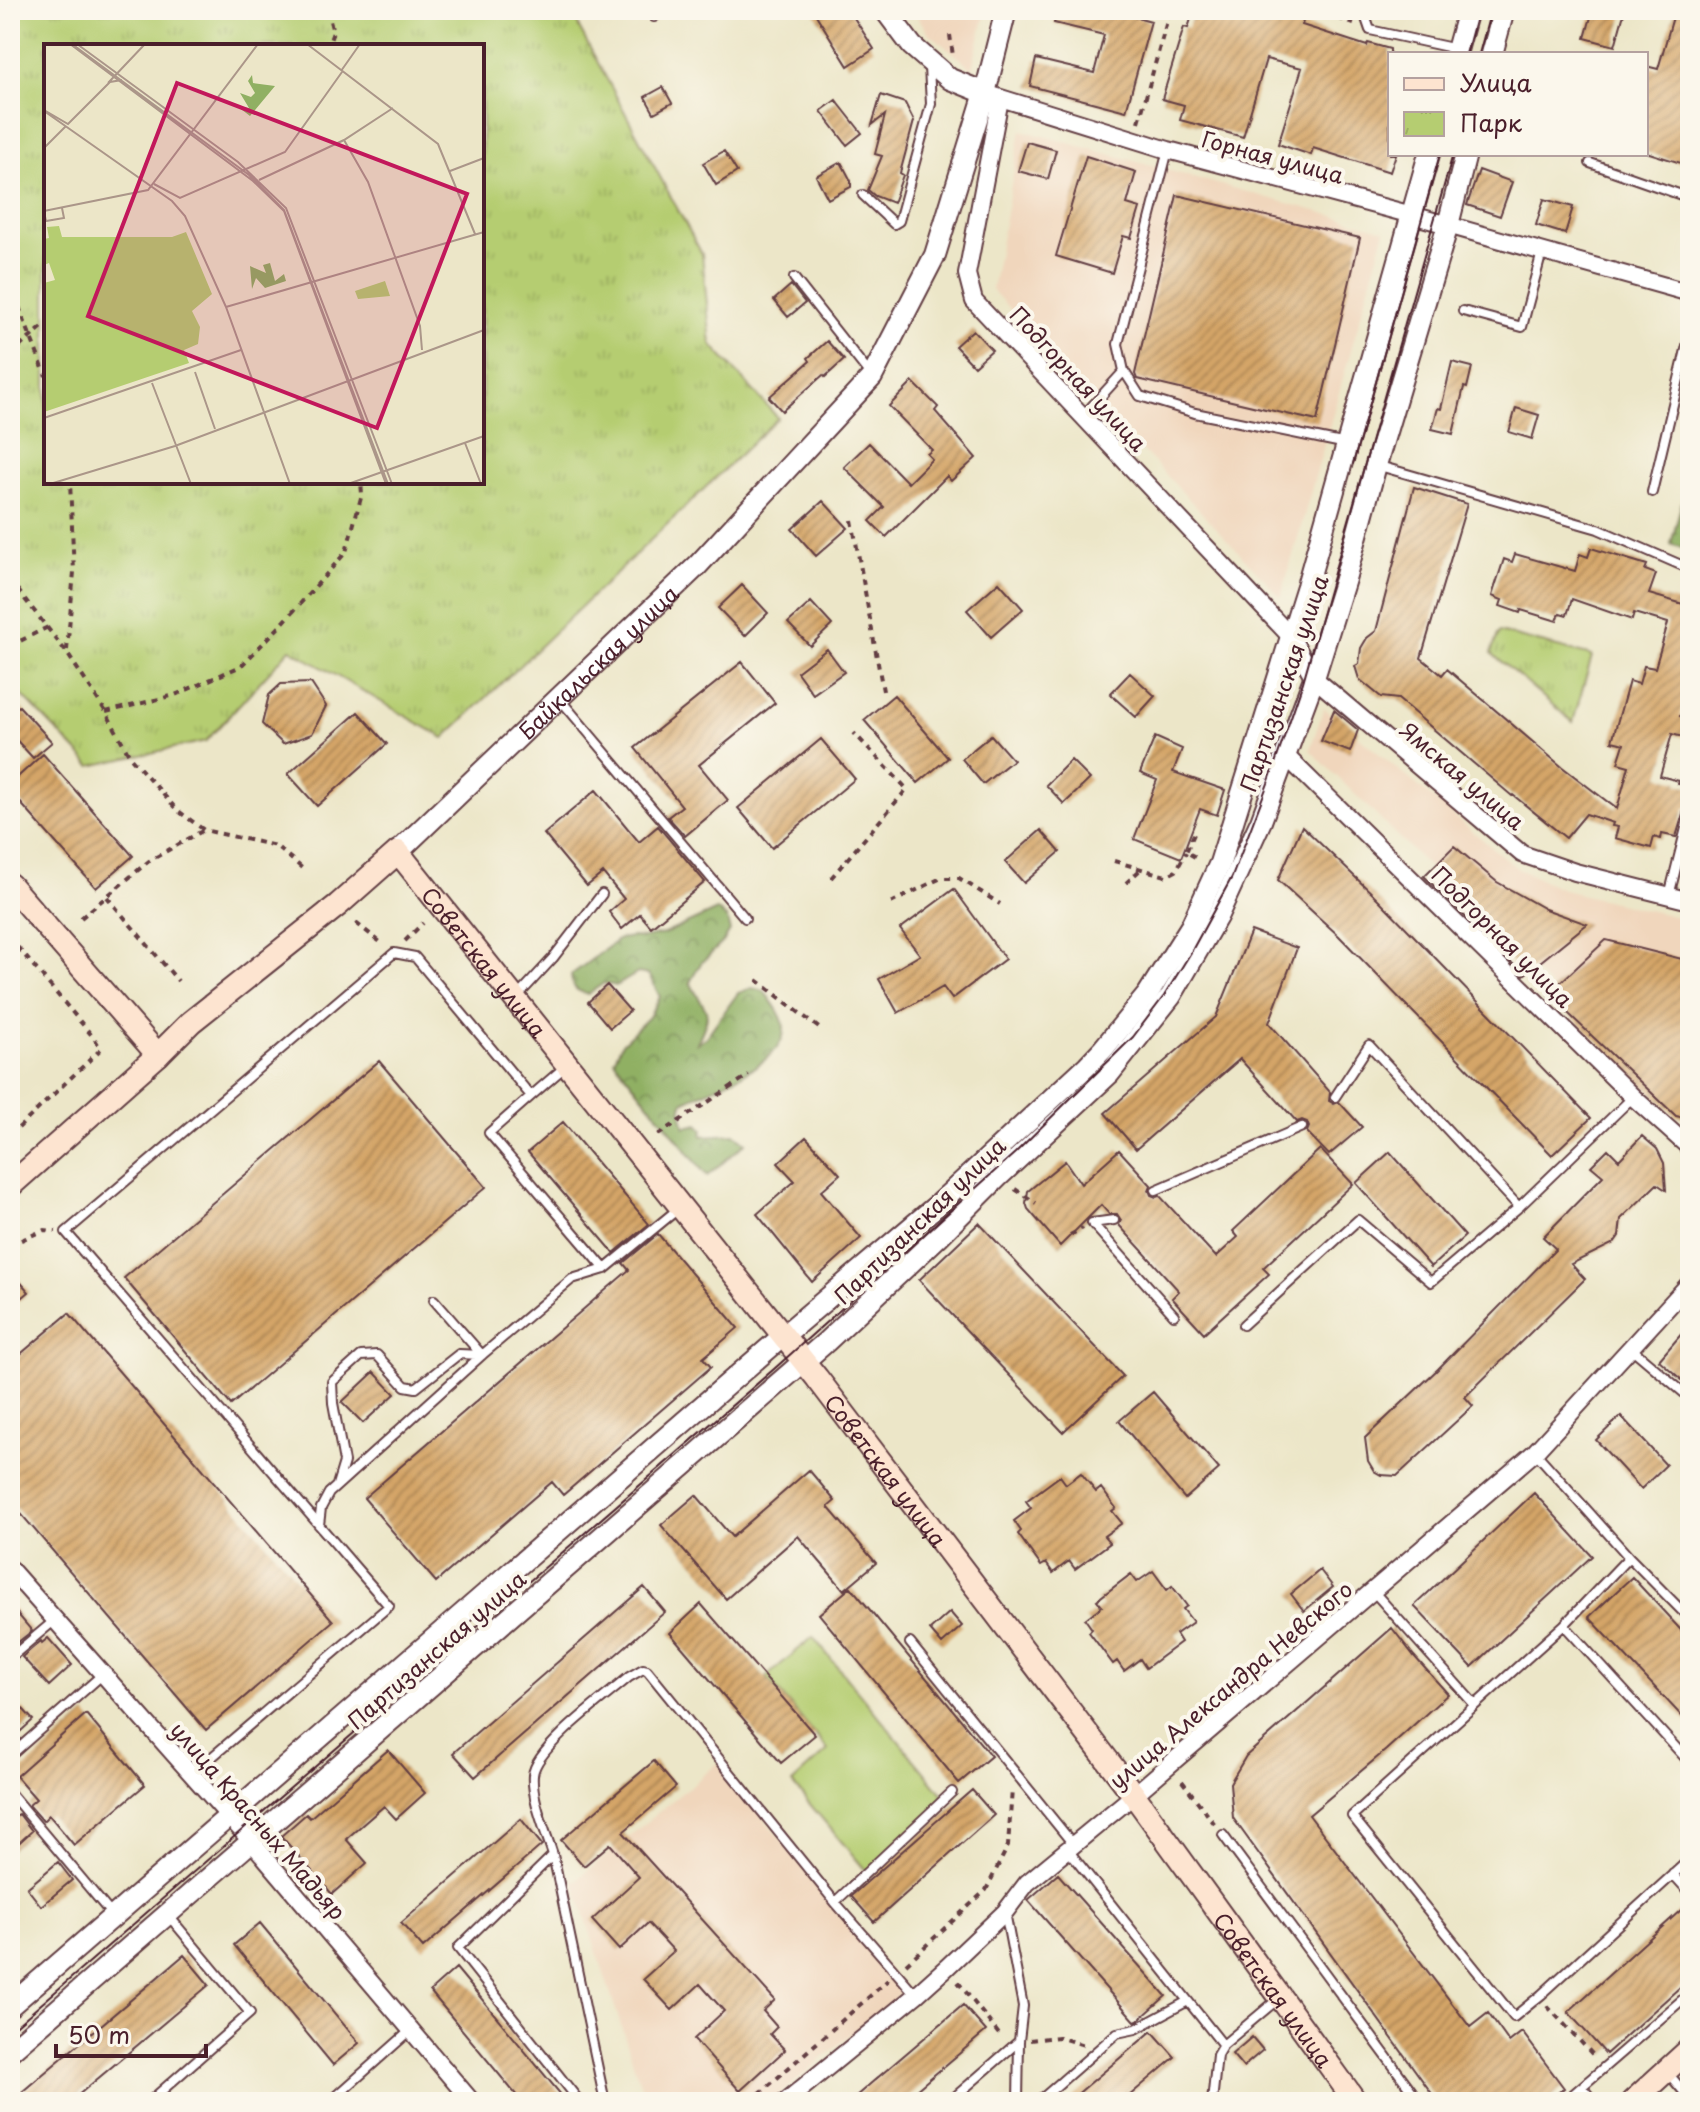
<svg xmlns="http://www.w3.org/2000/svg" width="1700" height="2112" viewBox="0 0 1700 2112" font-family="'Playpen Sans',sans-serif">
	<defs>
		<pattern id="forest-crowns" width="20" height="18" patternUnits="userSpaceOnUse" patternTransform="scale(2)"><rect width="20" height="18" fill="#90b063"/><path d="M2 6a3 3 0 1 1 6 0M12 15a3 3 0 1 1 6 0" fill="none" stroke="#788f52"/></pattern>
		<pattern id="park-tufts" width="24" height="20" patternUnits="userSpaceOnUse" patternTransform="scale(2)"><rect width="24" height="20" fill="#b5cd71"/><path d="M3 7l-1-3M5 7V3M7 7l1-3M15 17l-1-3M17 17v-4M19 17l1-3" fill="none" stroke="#9db062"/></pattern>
		<pattern id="building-hatch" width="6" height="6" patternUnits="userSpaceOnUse" patternTransform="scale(2)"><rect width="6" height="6" fill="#d4a567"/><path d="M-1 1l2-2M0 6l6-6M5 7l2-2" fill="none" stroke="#ae8655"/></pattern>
	</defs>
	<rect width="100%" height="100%" fill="#fbf7ec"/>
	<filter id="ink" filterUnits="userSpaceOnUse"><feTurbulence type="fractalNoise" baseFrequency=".0125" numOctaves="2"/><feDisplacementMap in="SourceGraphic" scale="16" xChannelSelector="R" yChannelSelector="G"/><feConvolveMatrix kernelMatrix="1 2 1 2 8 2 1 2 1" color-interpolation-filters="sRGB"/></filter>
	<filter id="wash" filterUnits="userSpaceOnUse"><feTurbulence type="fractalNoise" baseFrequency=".006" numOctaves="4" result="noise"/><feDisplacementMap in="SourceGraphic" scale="32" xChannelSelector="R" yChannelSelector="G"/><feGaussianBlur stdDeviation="1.8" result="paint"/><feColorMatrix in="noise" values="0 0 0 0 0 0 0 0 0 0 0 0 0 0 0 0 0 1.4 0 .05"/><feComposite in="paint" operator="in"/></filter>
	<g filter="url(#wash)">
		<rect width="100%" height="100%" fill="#ece6c8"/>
		<path fill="#f0d6bc" d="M913,10H986L972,68L928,32Z
			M1021,130L1385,230L1281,597L992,290Z
			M1324,708L1518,869L1567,891L1690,920V1119L1647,1082L1310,750Z
			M718,1763L905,1990L770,2102H646L574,1882Z"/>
		<path fill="#b5cd71" stroke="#80764e" stroke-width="2" d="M813,1637L949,1802L868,1873L792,1783L828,1750L766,1677Z"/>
		<path fill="url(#forest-crowns)" stroke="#6d6847" stroke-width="2" d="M1690,471V551L1671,544Z
			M717,910L727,919L730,931L723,942L701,963L690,982C707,1016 714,1007 697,1043L706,1037L738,993L752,988L764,991C771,1001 784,1016 784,1029C784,1065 709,1088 683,1102L681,1112L685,1127L698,1124L703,1129L702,1136L735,1134L746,1143L707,1176L614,1060L622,1043L649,1017L660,997L649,975L638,973L616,986L604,983L588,994C576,991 572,988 571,975L619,939L632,937L643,938L664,934Z"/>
		<path fill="url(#park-tufts)" stroke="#80764e" stroke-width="2" fill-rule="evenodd" d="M10,10H575L579,28L702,254L711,344L778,418L444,738L290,649L206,741L91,766L22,695L10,704ZM46,46H482V482H46Z
			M1499,632L1592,656L1573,722L1491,653Z"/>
		<g id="blocks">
			<path fill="url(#building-hatch)" d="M813,10H849L874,49L848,66Z
				M1057,10H1112L1151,21L1126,111L1030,86L1036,59L1094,73L1104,35L1054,23Z
				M1194,10H1281L1304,17L1302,25L1367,46L1368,43L1390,49V154H1396L1390,172L1313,148L1311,155L1278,144L1302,68L1266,59L1243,137L1180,120L1184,105L1162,99L1184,27L1188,28Z
				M1593,10H1625L1615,46L1585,38Z
				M1675,10H1690V166L1646,152V66L1658,69Z
				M663,87L672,103L654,113L645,97Z
				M881,95L905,103L914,121L900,173L903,175L893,203L875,196L868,190L882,156L875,154L885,115L872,125Z
				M836,100L862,133L847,145L821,111Z
				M1027,142L1056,150L1048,179L1018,171Z
				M724,151L737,172L716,185L703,163Z
				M1086,156L1136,172L1127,204L1140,208L1131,238L1123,236L1112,273L1056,256Z
				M841,162L851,181V187L828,199L816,176Z
				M1479,170L1512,182L1500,216L1467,205Z
				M1177,195L1360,238L1317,421L1137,379L1135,374Z
				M1544,199L1573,207L1565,234L1536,225Z
				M791,285L805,303L788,317L774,300Z
				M973,330L992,350L974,366L955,346Z
				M827,341L844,360L825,377L823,375L782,411L769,397L810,361L808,358Z
				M1452,362L1472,367L1467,388L1464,387L1453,434L1432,429L1438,408L1441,409Z
				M913,382L938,407L935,411L976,458L951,481L947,476L886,537L870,521L884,507L844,467L869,443L908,483L932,459L927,454L932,450L889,406Z
				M1516,408L1539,415L1532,439L1509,432Z
				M1414,487L1467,504L1421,658L1442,675L1447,669L1561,766L1617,809L1629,766L1618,763L1624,744L1612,741L1629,681L1639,684L1644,666L1655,668L1668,623L1634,613L1632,620L1572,599L1567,615L1560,613L1557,621L1521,610L1520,613L1500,606L1502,600L1492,596L1504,559L1512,562L1515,554L1575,571L1580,554L1588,557L1591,548L1647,565L1645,570L1656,574L1649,594L1690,606V682L1680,716L1690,719V725L1686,738L1672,734L1660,776L1679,781L1678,784L1690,786V805L1684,810L1676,837L1662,834L1661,839L1654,837L1651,848L1615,838L1618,827L1612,826L1613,823L1586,814L1566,838L1513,795L1512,796L1398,699L1381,697L1359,679L1355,666L1359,664L1361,648L1367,638L1376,631Z
				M823,501L848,528L816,556L792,529Z
				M999,582L1023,609L991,637L967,610Z
				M742,585L768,613L745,636L718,608Z
				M811,602L832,625L810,646L788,623Z
				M827,649L844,672L813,694L797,672Z
				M742,662L775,703L699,765L728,800L685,836L668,817L682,806L635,748Z
				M1130,673L1155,696L1136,717L1110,694Z
				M311,683L326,706L312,734L283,744L262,724L269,695L281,684Z
				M894,695L948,758L918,783L864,720Z
				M19,706L52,742L33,758L10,733V713Z
				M1334,710L1358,730L1350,752L1321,741Z
				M358,712L387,744L317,806L288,774Z
				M991,735L1013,760L983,784L962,759Z
				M1155,737L1182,749L1173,772L1225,790L1217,815L1200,809L1181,858L1134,839L1157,780L1140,773Z
				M821,739L855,779L772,848L738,808Z
				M43,754L133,856L96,888L10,791V784Z
				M1071,760L1090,779L1064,804L1046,785Z
				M596,790L639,842L658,826L705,882L651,927L640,914L622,929L609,912L624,899L603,873L587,886L544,834Z
				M1302,826L1379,900L1591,1118L1552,1155L1339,936L1278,880Z
				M1041,830L1060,852L1024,883L1005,862Z
				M1454,846L1497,882L1545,909L1587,924L1524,975L1424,876Z
				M954,889L1005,959L952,999L943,987L898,1013L879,979L920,955L900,929Z
				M1251,931L1297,948L1269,1023L1330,1092L1329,1101L1334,1104L1339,1102L1362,1127L1329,1155L1307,1132L1309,1127L1307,1122L1302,1120L1297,1122L1240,1059L1136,1149L1105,1113L1216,1017Z
				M1606,940L1690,961V1119L1676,1116L1548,994Z
				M607,985L630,1011L610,1028L588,1002Z
				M379,1061L486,1187L231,1405L124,1278Z
				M563,1122L649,1224L614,1253L528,1152Z
				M1642,1136L1657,1149L1664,1163L1666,1190L1657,1184L1621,1219L1619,1236L1614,1243L1571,1264L1585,1279L1465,1397L1473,1406L1397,1476L1381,1475L1374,1471L1368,1461L1365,1438L1438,1369L1556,1249L1543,1237L1603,1176L1591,1166L1608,1149L1619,1160Z
				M806,1137L840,1174L821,1191L861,1238L812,1282L757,1214L795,1181L778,1163Z
				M1320,1149L1353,1184L1263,1268L1269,1274L1204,1333L1172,1298L1179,1291L1119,1225L1121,1220L1117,1214H1109L1101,1205L1060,1246L1028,1209L1026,1203L1028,1191L1065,1161L1081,1184L1119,1150L1151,1185L1149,1190L1151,1195L1156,1197L1160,1196L1216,1257L1238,1237L1233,1231Z
				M1390,1152L1465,1236L1431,1267L1356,1183Z
				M979,1223L1123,1376L1063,1432L919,1280Z
				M658,1234L738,1328L703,1358L711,1367L563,1495L552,1482L436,1582L364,1498L629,1270L623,1263Z
				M10,1270L29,1292L10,1308Z
				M69,1313L333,1621L206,1730L10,1501V1363Z
				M1690,1324V1387L1659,1360Z
				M374,1372L395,1394L363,1423L342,1402Z
				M1153,1392L1219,1469L1185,1499L1119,1421Z
				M1621,1416L1666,1465L1641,1489L1596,1440Z
				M809,1470L835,1501L828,1507L876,1563L844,1590L798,1536L726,1599L661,1525L696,1495L732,1537Z
				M1081,1473L1096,1492L1101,1488L1116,1508L1112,1511L1122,1523L1104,1536L1110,1543L1075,1569L1069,1561L1053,1573L1046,1563L1041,1566L1018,1534L1021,1531L1014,1521L1031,1508L1026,1501L1060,1476L1066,1484Z
				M1534,1493L1592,1556L1472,1667L1414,1606Z
				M1320,1570L1333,1587L1304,1611L1291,1594Z
				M1153,1571L1167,1590L1172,1586L1187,1606L1183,1609L1193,1622L1176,1634L1181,1642L1146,1668L1140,1659L1124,1671L1117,1661L1113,1664L1089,1632L1092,1629L1085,1619L1102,1606L1097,1600L1131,1574L1137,1582Z
				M1632,1577L1690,1640V1725L1589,1617Z
				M644,1587L665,1612L475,1777L453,1753Z
				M851,1587L991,1756L959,1783L819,1614Z
				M701,1604L815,1735L781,1763L670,1633Z
				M10,1605L32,1631L13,1646L10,1643Z
				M950,1612L962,1626L942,1644L930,1630Z
				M1392,1628L1414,1656L1448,1694L1386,1750L1309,1815L1470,2027L1488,2013L1509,2042L1522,2032L1564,2088L1546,2102H1438L1233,1818L1230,1783L1246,1756Z
				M48,1638L72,1665L49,1686L22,1657L41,1641L42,1643Z
				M23,1709L33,1720L10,1741V1720Z
				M86,1714L145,1785L74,1845L49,1815L43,1821L29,1805L36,1799L16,1776Z
				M388,1750L425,1793L396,1819L384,1806L346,1839L367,1863L332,1894L281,1836L306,1814L310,1818Z
				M654,1761L676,1787L623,1832L775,2000L763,2011L777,2027L770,2034L785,2050L740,2091L694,2039L724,2011L700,1984L672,2010L643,1979L674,1951L648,1923L619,1950L592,1920L639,1877L610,1844L584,1866L561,1840Z
				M972,1790L994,1815L874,1922L851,1896Z
				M19,1814L32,1831L10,1851V1822Z
				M521,1819L542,1845L423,1948L401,1923Z
				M58,1862L72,1880L41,1906L27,1888Z
				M1058,1874L1166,1996L1140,2019L1135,2021L1028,1900Z
				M1681,1910L1690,1920V1978L1606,2054L1568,2012Z
				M260,1923L359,2043L333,2065L234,1945Z
				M184,1955L209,1985L70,2102H10Z
				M456,1968L567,2102H522L430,1991Z
				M963,2005L986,2031L902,2102H849Z
				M1152,2031L1175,2057L1122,2102H1068Z
				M1252,2037L1263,2050L1243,2067L1232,2054Z"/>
		</g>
	</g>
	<g filter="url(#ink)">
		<use href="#blocks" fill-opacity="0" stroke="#623d43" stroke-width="2"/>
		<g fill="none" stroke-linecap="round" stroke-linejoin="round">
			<defs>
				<path id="service" d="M1363,10L1370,30L1457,49
					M654,17L663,10
					M1168,150L1118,344L1124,371L1140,396L1195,413L1347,444
					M1590,163L1690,198
					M863,195L894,224L899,221L931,104L929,67
					M794,278L872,377
					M1463,311L1522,327L1542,252
					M1083,416L1124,371
					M1376,465L1598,529L1690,569
					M1652,492L1690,333
					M559,698L745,918
					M1669,896L1690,812
					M516,998L553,958L602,894
					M531,1096L489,1133L605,1269
					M1335,1097L1369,1045L1519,1207L1633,1097
					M1156,1190L1302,1127
					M1114,1220L1092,1223L1174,1315
					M434,1300L482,1355
					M1243,1325L1358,1220L1431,1282L1519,1207
					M1631,1348L1690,1398
					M1535,1452L1629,1557L1690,1619
					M337,1485L344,1462L333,1403L332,1382L361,1356L377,1355L405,1386L416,1388L459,1354L482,1355
					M319,1525L321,1508L329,1493L482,1355L572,1279L605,1269L678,1209
					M1629,1557L1564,1625L1352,1816L1514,2017L1541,1995L1690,1859
					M1373,1591L1474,1704
					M1564,1625L1690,1763
					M910,1643L1073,1844
					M10,1658L55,1620
					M10,1756L103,1674
					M192,1774L389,1606L66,1232L394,953L415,957L531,1096L567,1065
					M10,1793L112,1915
					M1223,1835L1420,2102
					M1068,1850L1223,2045
					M553,1855C546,1832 531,1798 533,1775C535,1748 607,1696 629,1677L643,1669L647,1670L835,1902L916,1995
					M1673,1874L1690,1893
					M835,1902L952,1792
					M1005,1912L1023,2006L1019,2041L1018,2102
					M1667,2072L1690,2099
					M1582,2087L1594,2102
					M149,2102L250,2013L168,1915
					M330,2102L411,2030
					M580,2102L458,1948L553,1855L605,2102
					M949,2102L1019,2041
					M1038,2102L1117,2033L1136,2029L1188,2001
					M1212,2102L1217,2055L1223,2045L1278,1999
					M1564,2102L1690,1993"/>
				<path id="minor" d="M991,95L1168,150L1412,215L1690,293
					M1000,99L967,274L974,301L1291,637L1314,678L1522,854L1575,872L1690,901
					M1285,755L1633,1097L1690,1148
					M10,1569L251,1841L472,2102
					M785,2102L916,1995L946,1968L1005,1912L1027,1883L1134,1795L1535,1452L1690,1283"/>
				<g id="tertiary">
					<path d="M885,10L912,46L950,79L985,93"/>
					<path d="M1456,54L1468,10"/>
					<path d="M1492,54L1504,10"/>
					<path id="s1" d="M398,852L698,565L872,377L935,255L985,93L1006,10"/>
					<path d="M10,2006L783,1336L935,1207L1087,1066L1103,1049L1148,994L1191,926L1220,863L1307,586L1429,154"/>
					<path d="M10,2051L826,1342L939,1236L998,1177L1109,1074L1171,996L1217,917L1261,821L1314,678L1345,579L1376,465L1448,225L1466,154"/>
				</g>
				<g id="secondary">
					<path d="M10,885L158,1055"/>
					<path id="s2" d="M10,1186L158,1055L191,1022L338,905L398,852L817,1378L1134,1795L1356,2102"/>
					<path d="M1632,2102L1690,2049"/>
				</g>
			</defs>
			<use href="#service" stroke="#623d43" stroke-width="12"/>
			<use href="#minor" stroke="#623d43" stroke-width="20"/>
			<use href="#tertiary" stroke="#623d43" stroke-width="24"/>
			<use href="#secondary" stroke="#623d43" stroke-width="26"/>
			<path stroke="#623d43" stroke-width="4" stroke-dasharray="6 6" stroke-linecap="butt" d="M327,10L333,32L328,46
				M1315,10L1354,24
				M950,35L953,56
				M1139,122L1170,10
				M10,284L46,376
				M10,355L46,324
				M852,520L883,691
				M10,580L67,653L106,712L131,758L177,810L204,830L276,846L302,868
				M10,646L48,627
				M67,650L74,572L70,482
				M106,712L175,695L241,666L283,623L346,552L362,494L361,482
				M1194,834L1186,852L1199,859
				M1114,861L1166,876L1176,871L1186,852
				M831,878L907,789L854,733
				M1126,883L1141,869
				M107,897L178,981
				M891,903L941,878H959L1000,904
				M81,918L149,861L204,830
				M356,923L384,945
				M10,938L94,1038L101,1049L10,1136
				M405,941L423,923
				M757,980L819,1028
				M658,1135L749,1075
				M1015,1189L1036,1203
				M1070,1235L1083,1228
				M10,1245L44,1230L56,1231
				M1182,1781L1217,1827
				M906,1964L986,1890L1008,1846L1012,1789
				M958,1982L1002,2038
				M1547,2006L1595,2057
				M1030,2040L1058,2037L1084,2045
				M750,2102L888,1980"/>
			<use href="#service" stroke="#fff" stroke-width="8"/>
			<use href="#minor" stroke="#fff" stroke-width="16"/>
			<use href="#tertiary" stroke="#fff" stroke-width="20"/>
			<use href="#secondary" stroke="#fde4d0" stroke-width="22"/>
			<path stroke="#4a1f2b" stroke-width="2" d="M1466,54L1478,10
				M1479,54L1491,10
				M1353,464L1440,154
				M10,2031L774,1369L1015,1153L1133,1037L1164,996L1190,954L1232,877L1270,778L1303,682L1453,154"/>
		</g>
	</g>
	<g text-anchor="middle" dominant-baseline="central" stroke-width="8" stroke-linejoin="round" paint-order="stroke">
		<g font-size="22" fill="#4a1f2b" stroke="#fbf7ec">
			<text transform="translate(1273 156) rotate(15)">Горная улица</text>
			<text transform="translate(1079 378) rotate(47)">Подгорная улица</text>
			<text stroke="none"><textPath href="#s1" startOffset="276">Байкальская улица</textPath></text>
			<text transform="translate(1283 683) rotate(-71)">Партизанская улица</text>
			<text transform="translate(1463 775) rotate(40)">Ямская улица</text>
			<text transform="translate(1503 936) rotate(45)">Подгорная улица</text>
			<text stroke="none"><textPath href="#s2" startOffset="652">Советская улица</textPath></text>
			<text transform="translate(919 1220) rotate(-44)">Партизанская улица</text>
			<text stroke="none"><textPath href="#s2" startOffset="1300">Советская улица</textPath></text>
			<text transform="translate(436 1649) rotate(-41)">Партизанская улица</text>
			<text transform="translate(1230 1684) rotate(-40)">улица Александра Невского</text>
			<text transform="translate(259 1820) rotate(49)">улица Красных Мадьяр</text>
			<text stroke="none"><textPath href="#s2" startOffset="1948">Советская улица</textPath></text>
		</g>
	</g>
	<g transform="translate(44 44)">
		<rect width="440" height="440" fill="#ece6c8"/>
		<path d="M341,237L346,252L314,255L311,247Z" fill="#b5cd71"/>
		<path d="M208,31L209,39L231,42L206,72L193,62L205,64L196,49L207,53L211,49L204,37ZM226,219L231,237L240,230L242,237L221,244L212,234L208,245L206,222L222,229L219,221Z" fill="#90b063"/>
		<path d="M15,182L18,193H128L142,188L168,250L148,267L156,283L154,300L140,306L145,319L0,368V239L11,236L5,219L0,221V195L5,194L3,183Z" fill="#b5cd71"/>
		<path fill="none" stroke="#ab9689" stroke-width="2" d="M26,0L209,137L240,167L342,440M28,0L205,131L240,166L344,440M33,0L194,118L242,164L348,440M263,0L394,100L431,190M297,27L316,0M64,39L101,0M0,66L24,80L66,38L78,36M0,67L128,157L141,172L182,263M300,96L324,138L376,282L378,306M0,104L22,82M406,127L440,114M215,136L300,96L349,64M110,140L136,154L241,108L298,28M0,167L104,146L214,0M0,168L2,177L20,174L18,164M151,328L171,385M108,339L147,440M0,374L197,306M421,399L437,440M6,440L131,402L440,286M246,440L182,263L440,188M304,440L440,392"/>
		<path fill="#c2185b" fill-opacity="0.15" stroke="#c2185b" stroke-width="4" d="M133,39L423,150L333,384L44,272Z"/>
		<rect width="440" height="440" fill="none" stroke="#4a1f2b" stroke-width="4"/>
	</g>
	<rect width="1700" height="2112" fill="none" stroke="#fbf7ec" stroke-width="40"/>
	<rect x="1388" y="52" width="260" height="104" fill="#fbf7ec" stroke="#b4a19f" stroke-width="2"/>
	<rect x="1404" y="78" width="40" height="12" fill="#fde4d0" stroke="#b4a19f" stroke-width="2"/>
	<text x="1460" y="92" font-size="24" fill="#4a1f2b">Улица</text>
	<rect x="1404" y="112" width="40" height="24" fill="url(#park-tufts)" stroke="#b4a19f" stroke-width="2"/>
	<text x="1460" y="132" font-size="24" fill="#4a1f2b">Парк</text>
	<path d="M56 2044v12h150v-12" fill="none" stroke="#4a1f2b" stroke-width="4"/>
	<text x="68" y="2044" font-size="24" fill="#4a1f2b" stroke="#fbf7ec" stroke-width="6" paint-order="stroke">50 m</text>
</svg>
